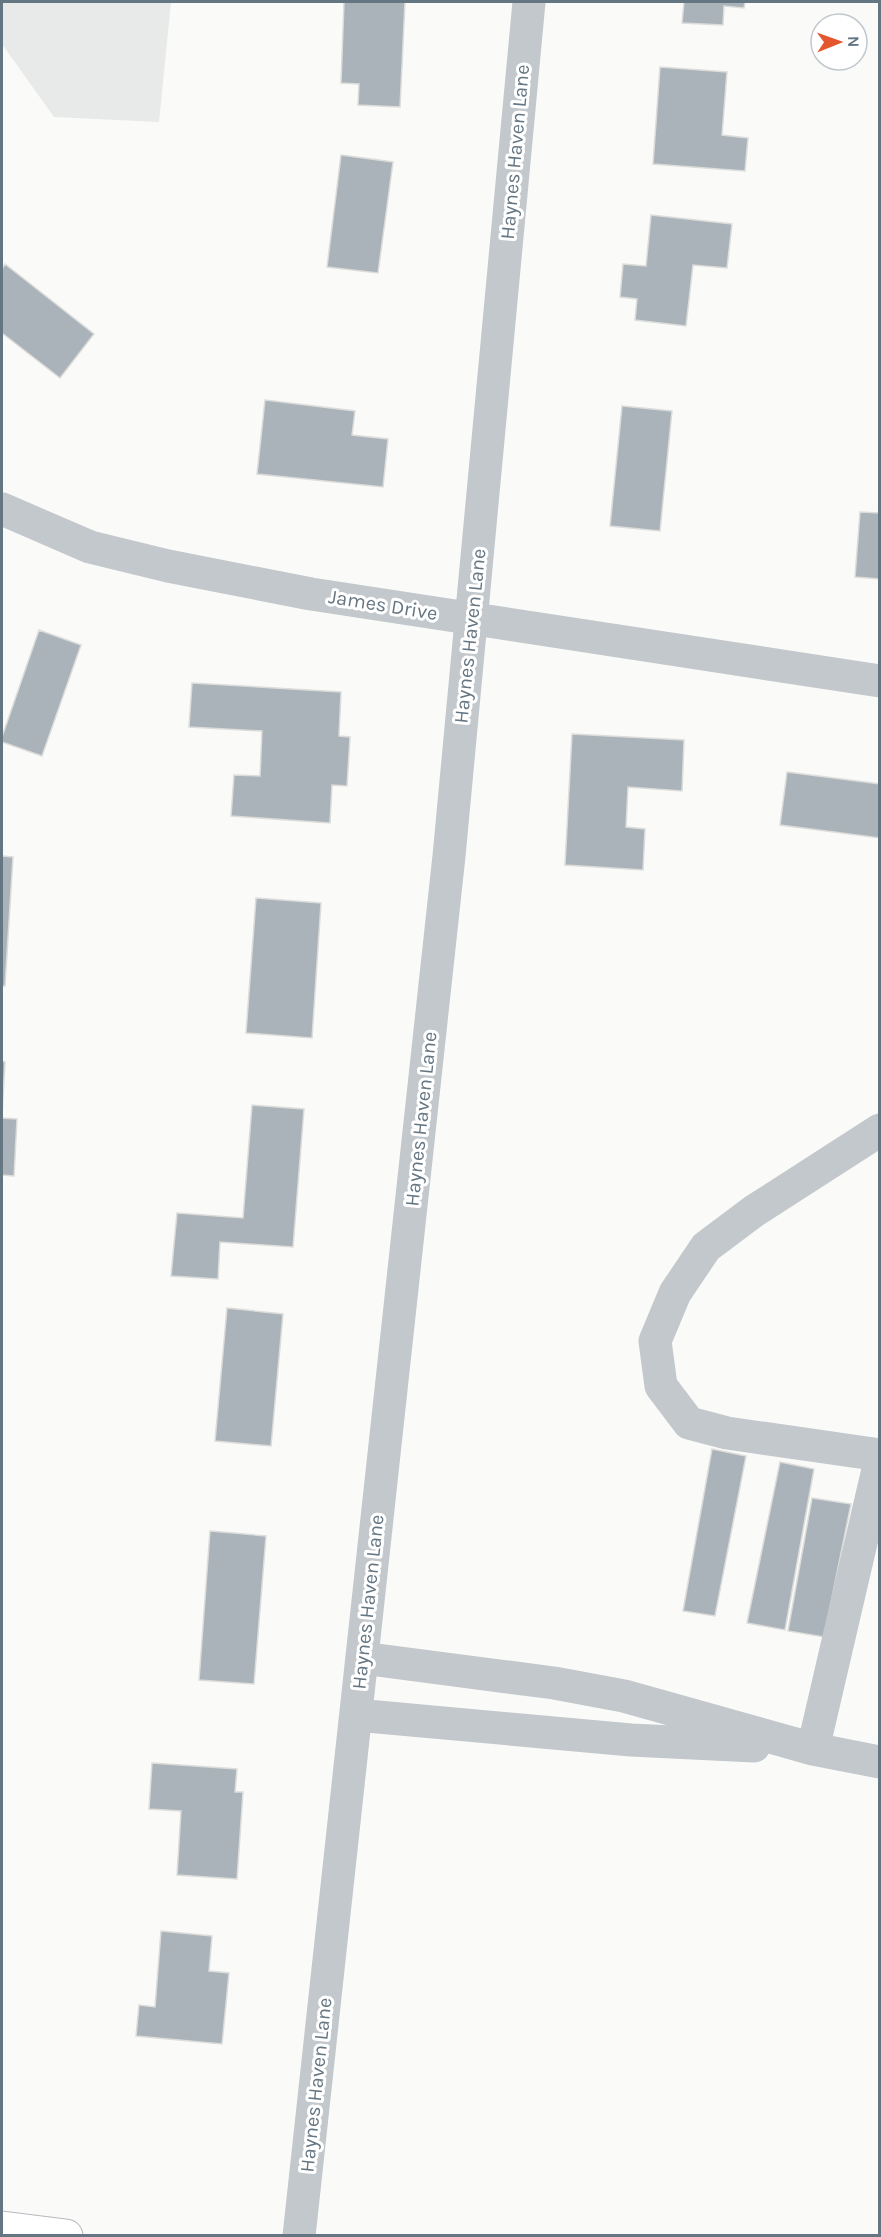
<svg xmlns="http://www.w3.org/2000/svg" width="881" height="2237" viewBox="0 0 881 2237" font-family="Karla,sans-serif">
	<rect width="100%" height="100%" fill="#fafaf8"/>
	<path fill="#e8e9e9" d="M2,2H171L159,122L54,117L2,44Z"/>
	<path fill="#aab3b9" stroke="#dcdcda" stroke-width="1.5" d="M344,2H405L400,107L358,105L359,84L341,83Z
		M684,2H745L744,8L724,6L723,25L682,23Z
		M660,67L727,72L722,135L748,138L745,171L653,164Z
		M341,155L393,162L378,273L327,267Z
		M651,215L732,224L727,268L693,265L686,326L635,320L637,299L620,297L623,264L646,266Z
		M5,264L94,334L60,378L2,333V269Z
		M265,400L355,411L352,435L388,439L383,487L257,474Z
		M622,406L672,411L660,531L610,526Z
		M860,512L880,513V579L855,577Z
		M39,630L81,645L42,756L2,742V737Z
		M192,683L341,692L339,736L350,737L347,786L332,785L330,823L231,816L234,775L260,776L262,731L189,727Z
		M572,734L684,740L682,791L628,787L626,827L645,829L643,870L565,865Z
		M787,772L880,784V838L780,825Z
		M2,856L13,857L5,986H2Z
		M256,898L321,903L312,1038L246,1033Z
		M2,1061L5,1062L2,1115Z
		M252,1105L304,1109L293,1247L220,1242L218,1279L171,1276L177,1213L243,1218Z
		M2,1118L17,1119L14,1176L2,1175Z
		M227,1308L283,1314L271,1446L215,1441Z
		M712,1449L746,1456L715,1616L683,1611Z
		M780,1462L814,1469L785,1630L747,1623Z
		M812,1498L851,1504L824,1637L788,1631Z
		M210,1531L266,1536L254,1684L199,1680Z
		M152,1763L237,1769L235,1792H243L237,1879L177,1875L181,1811L149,1809Z
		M161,1931L212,1936L209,1971L229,1973L222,2044L136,2036L139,2005L155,2007Z"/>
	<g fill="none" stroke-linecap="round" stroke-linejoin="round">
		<defs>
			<path id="major" d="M2,2228L66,2236"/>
		</defs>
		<use href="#major" stroke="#b5babe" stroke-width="35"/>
		<path stroke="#c3c8cc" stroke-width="33" d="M2,509L90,547L168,566L311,594L880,681
			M880,1130L754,1211L706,1247L675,1293L655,1341L661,1386L689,1423L727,1433L880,1455
			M362,1658L554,1683L624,1696L813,1749L880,1762
			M356,1715L631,1740L754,1746
			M813,1749L880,1461
			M299,2236L449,856L529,2"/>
		<use href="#major" stroke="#fff" stroke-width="33"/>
	</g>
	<g text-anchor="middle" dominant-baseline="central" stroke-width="6" stroke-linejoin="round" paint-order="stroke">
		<g font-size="20" fill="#657683" stroke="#fff">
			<text transform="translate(515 152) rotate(-85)">Haynes Haven Lane</text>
			<text transform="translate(383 605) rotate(9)">James Drive</text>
			<text transform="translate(470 636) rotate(-84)">Haynes Haven Lane</text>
			<text transform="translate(421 1119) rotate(-84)">Haynes Haven Lane</text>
			<text transform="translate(368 1602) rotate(-84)">Haynes Haven Lane</text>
			<text transform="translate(316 2085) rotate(-84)">Haynes Haven Lane</text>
		</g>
	</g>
	<rect width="881" height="2237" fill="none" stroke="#657683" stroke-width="6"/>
	<g transform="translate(839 42) rotate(89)"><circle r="28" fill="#ffffff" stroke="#c1c8cd" stroke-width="1.5"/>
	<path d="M0-4.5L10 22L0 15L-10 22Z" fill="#e4572e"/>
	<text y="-9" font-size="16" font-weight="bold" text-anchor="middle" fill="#657683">N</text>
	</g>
</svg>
